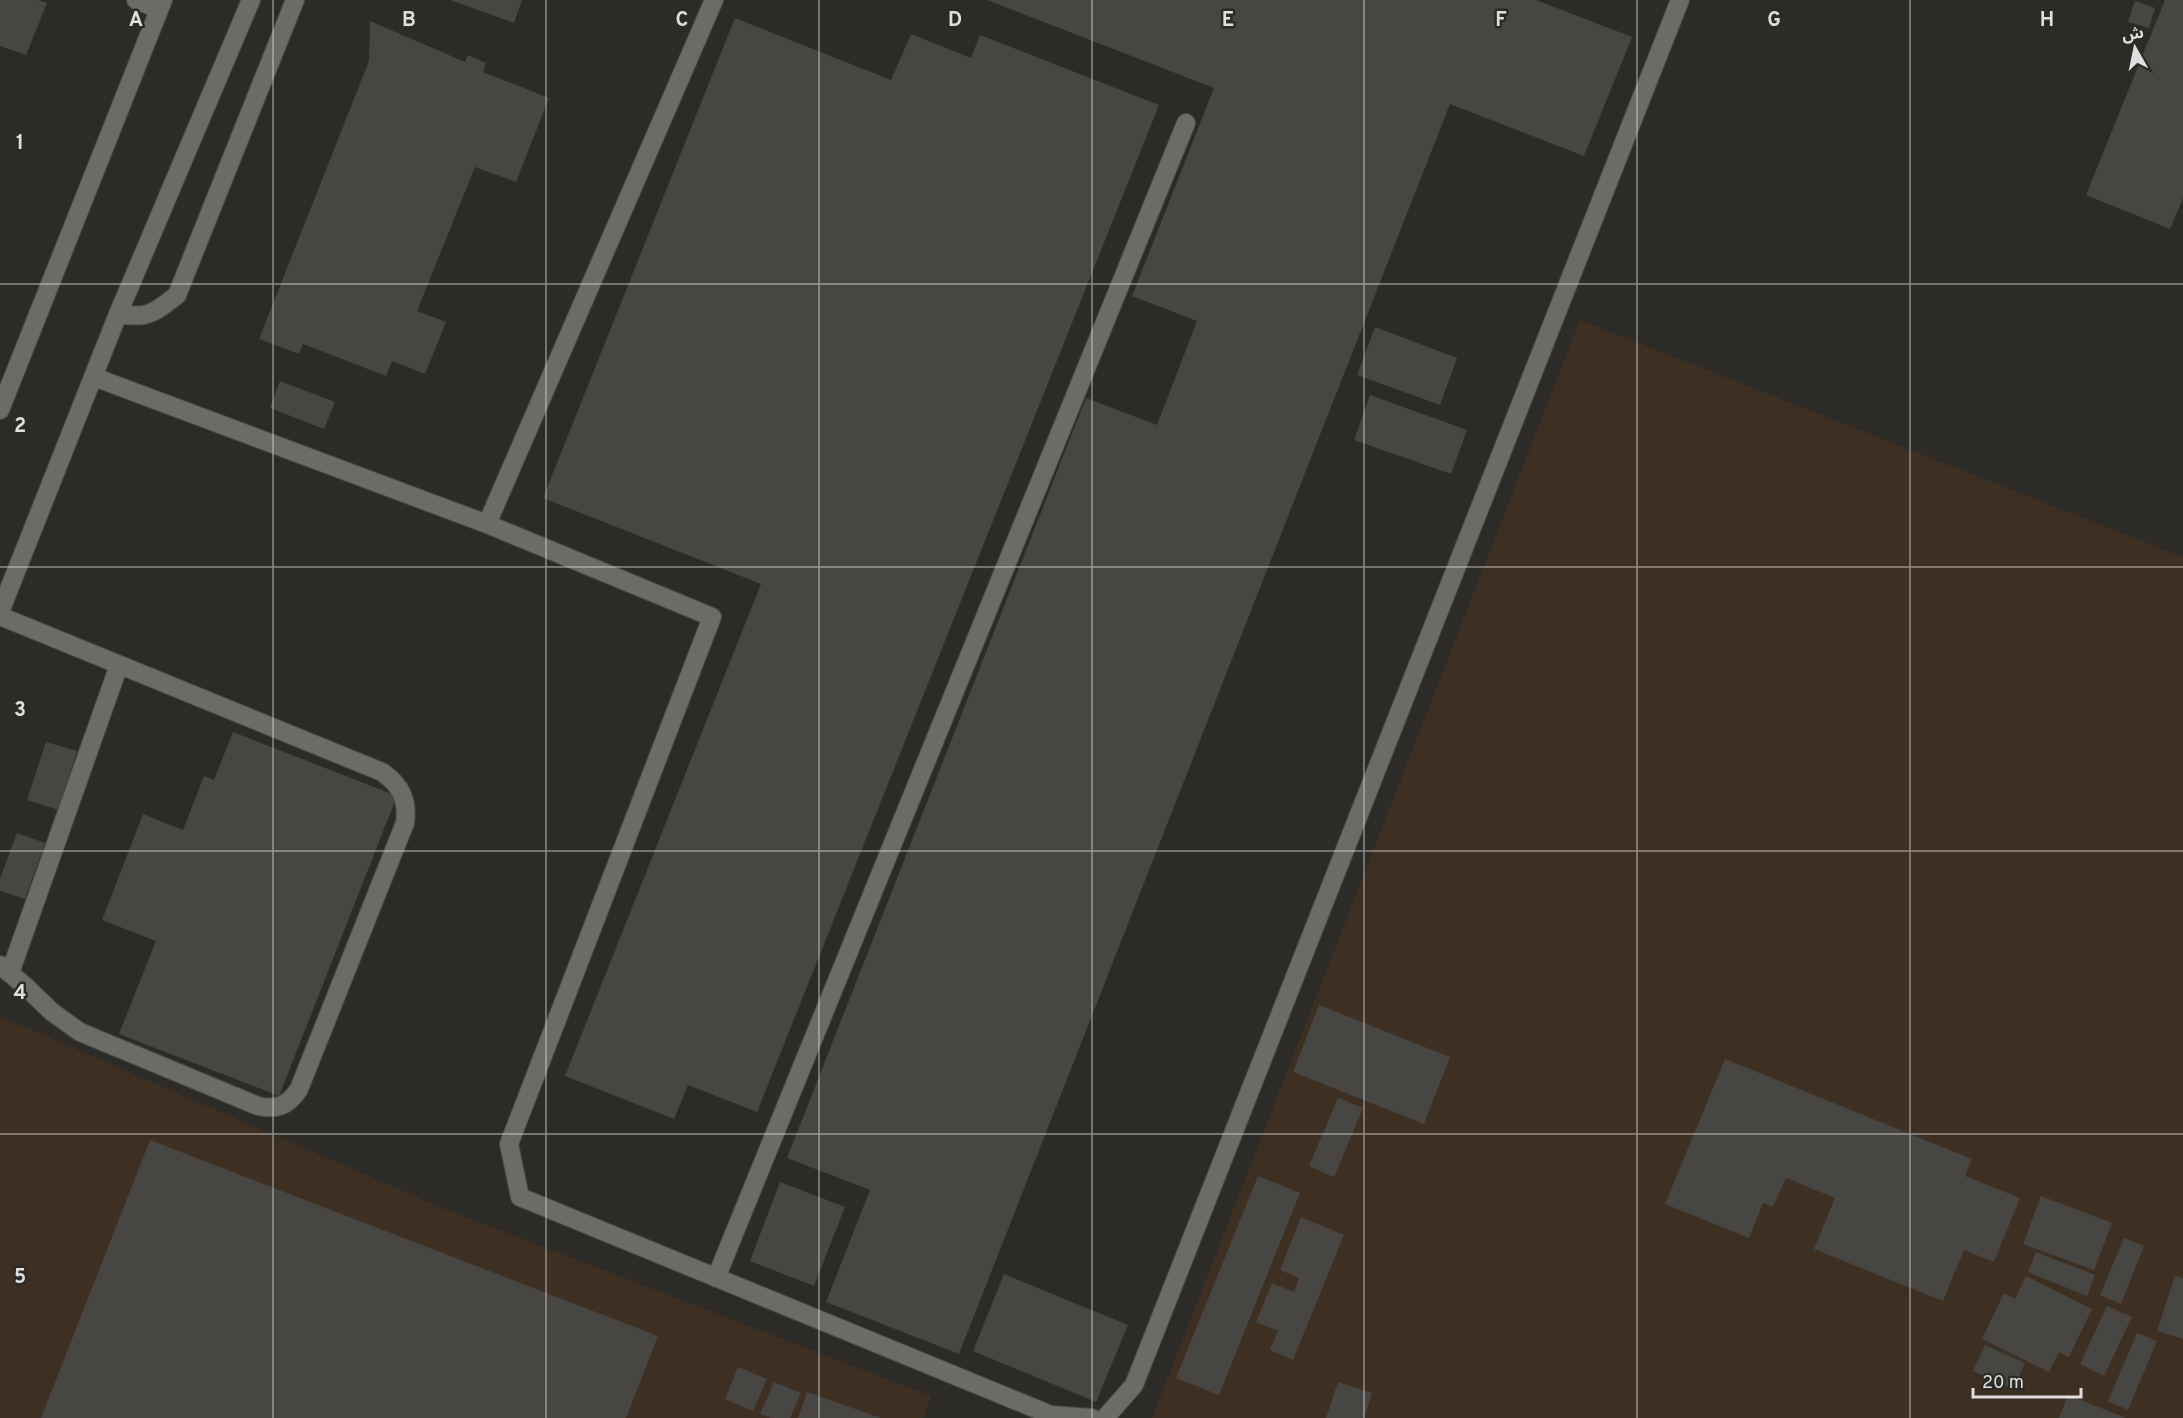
<svg xmlns="http://www.w3.org/2000/svg" width="2183" height="1418" viewBox="0 0 2183 1418" font-family="Overpass,'Noto Sans Arabic',sans-serif">
	<rect width="100%" height="100%" fill="#2d2b28"/>
	<path fill="#3d2f22" d="M1580,320L2183,557V1418H1152Z
		M0,1016L440,1207L931,1396L924,1418H0Z"/>
	<path fill="#484643" d="M0,0H38L47,3L26,55L0,46Z
		M450,0H522L514,23Z
		M987,0H1536L1632,37L1584,156L1450,104L959,1354L826,1302L870,1190L787,1158L1086,398L1157,425L1197,321L1132,296L1214,88Z
		M2165,0H2183V198L2170,229L2086,195Z
		M2135,1L2155,8L2149,28L2128,22Z
		M735,18L891,80L911,34L971,58L980,35L1159,105L757,1112L688,1085L674,1119L565,1076L761,584L543,498Z
		M370,21L465,62L468,55L486,63L483,72L549,98L516,182L475,167L417,311L446,322L425,374L392,361L386,376L303,344L299,354L259,339L369,61Z
		M1375,327L1457,358L1440,405L1357,375Z
		M280,381L335,402L324,429L270,408Z
		M1370,395L1467,430L1451,474L1354,440Z
		M233,732L397,796L279,1096L119,1034L156,941L102,920L143,814L183,830L204,776L214,780Z
		M46,742L77,751L58,810L27,800Z
		M17,833L45,843L25,899L0,891V879Z
		M1319,1005L1450,1057L1424,1124L1293,1072Z
		M1725,1059L1972,1159L1965,1176L2020,1198L1994,1262L1964,1250L1943,1301L1814,1249L1835,1198L1786,1178L1773,1207L1763,1203L1749,1238L1665,1204Z
		M1338,1098L1363,1108L1334,1177L1309,1166Z
		M150,1140L658,1336L626,1418H41Z
		M1258,1176L1300,1193L1219,1395L1176,1378Z
		M780,1182L845,1207L814,1286L750,1261Z
		M2041,1196L2112,1223L2094,1270L2023,1244Z
		M1301,1217L1344,1235L1293,1360L1270,1350L1278,1331L1256,1322L1272,1283L1294,1292L1299,1278L1280,1270Z
		M2124,1238L2144,1246L2121,1304L2100,1295Z
		M2036,1252L2095,1275L2087,1296L2028,1272Z
		M1004,1274L1128,1325L1096,1402L973,1351Z
		M2026,1276L2092,1309L2069,1357L2059,1352L2049,1372L1982,1339L2004,1293L2015,1299Z
		M2175,1276L2183,1278V1339L2157,1331Z
		M2107,1306L2132,1317L2104,1376L2080,1364Z
		M2137,1333L2157,1341L2128,1410L2108,1401Z
		M1985,1345L2025,1363L2013,1389L1973,1371Z
		M738,1367L767,1379L753,1411L725,1399Z
		M774,1382L801,1393L790,1418H771L760,1414Z
		M1338,1382L1372,1393L1364,1418H1326Z
		M807,1392L881,1418H798Z
		M2068,1395L2126,1418H2059Z"/>
	<g fill="none" stroke-linecap="round" stroke-linejoin="round">
		<defs>
			<path id="minor" d="M136,0L159,9
				M118,314C148,319 154,313 177,295L295,0
				M94,377L487,524L712,617L509,1144L520,1197L1051,1415L1092,1418
				M0,410L163,0
				M487,524L714,0
				M0,612L118,314L251,0
				M0,616L382,772C401,785 408,800 405,823L299,1089C288,1106 277,1110 258,1106L80,1032L52,1012L25,986L0,965
				M10,973L119,665
				M716,1278L1186,123
				M1105,1418L1134,1385L1680,0"/>
		</defs>
		<use href="#minor" stroke="#4a4845" stroke-width="20"/>
		<use href="#minor" stroke="#6d6b68" stroke-width="18"/>
	</g>
	<path fill="none" stroke="#e0dfdd" stroke-width="1.5" stroke-opacity="0.55" d="M273,0V1418M546,0V1418M819,0V1418M1092,0V1418M1364,0V1418M1637,0V1418M1910,0V1418M0,284H2183M0,567H2183M0,851H2183M0,1134H2183"/>
	<g font-size="20" text-anchor="middle" font-weight="bold" fill="#e0dfdd" stroke="#2d2b28" stroke-width="5" stroke-linejoin="round" paint-order="stroke">
		<text x="136" y="26">A</text>
		<text x="409" y="26">B</text>
		<text x="682" y="26">C</text>
		<text x="955" y="26">D</text>
		<text x="1228" y="26">E</text>
		<text x="1501" y="26">F</text>
		<text x="1774" y="26">G</text>
		<text x="2047" y="26">H</text>
		<text x="20" y="149">1</text>
		<text x="20" y="432">2</text>
		<text x="20" y="716">3</text>
		<text x="20" y="999">4</text>
		<text x="20" y="1283">5</text>
	</g>
	<g transform="translate(2135 48) rotate(351)" stroke="#2d2b28" stroke-width="4.5" paint-order="stroke">
	<path d="M0-4.5L10 22L0 15L-10 22Z" fill="#e0dfdd"/>
	<text y="-9" font-size="16" font-weight="bold" text-anchor="middle" fill="#e0dfdd">ش</text>
	</g>
	<path d="M1973 1388v9h108v-9" fill="none" stroke="#e0dfdd" stroke-width="3"/>
	<text x="1982" y="1388" font-size="18" fill="#e0dfdd" stroke="#2d2b28" stroke-width="4.5" paint-order="stroke">20 m</text>
</svg>
